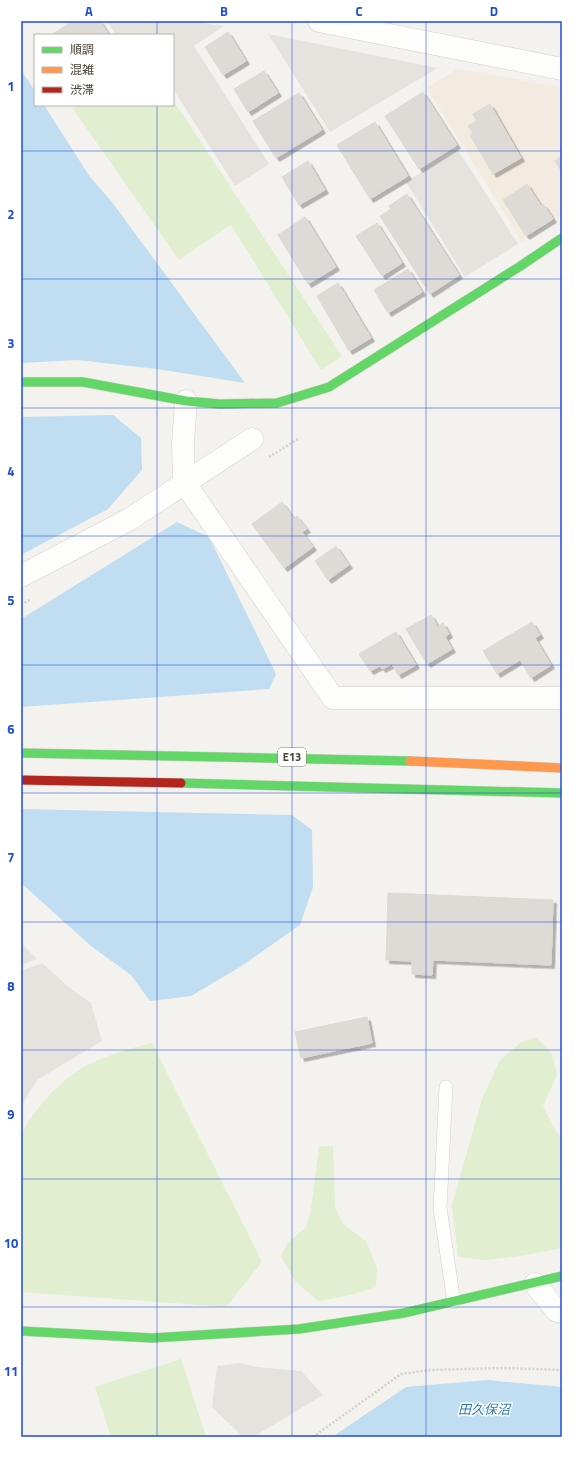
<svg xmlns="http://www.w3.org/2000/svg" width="583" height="1458" viewBox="0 0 583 1458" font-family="'Titillium Web','Noto Sans JP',sans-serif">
	<defs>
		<filter id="shadow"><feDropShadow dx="3.5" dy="3.5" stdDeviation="0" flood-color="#0004"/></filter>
	</defs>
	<rect width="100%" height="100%" fill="#f4f2ee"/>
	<path fill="#f3ebdf" d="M457,69L562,87V215L522,242L427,88Z"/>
	<path fill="#e1eecf" d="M173,100L342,356L321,370L231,225L179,260L73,109L78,105H173Z
		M536,1037L552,1054L557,1075L543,1106L557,1133L562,1138V1248L520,1256L486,1260L458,1257L452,1205L482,1099L500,1060L520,1043Z
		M152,1043L262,1262L226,1307L21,1292V1136C34,1108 61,1079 88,1065C108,1055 130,1048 152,1043Z
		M319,1146H333L335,1207L343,1224L366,1241L377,1268L376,1287L351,1295L318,1301L295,1281L281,1256L288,1242L306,1228L311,1209Z
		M181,1359L206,1437H111L95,1387Z"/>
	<path fill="#e6e3df" d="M107,21H188L224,26L194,46L269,164L235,186L173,89V35H116Z
		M268,34L438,68L330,132Z
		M458,150L518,244L465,277L406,182Z
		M21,943L37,959L21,965Z
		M42,963L70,988L91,1003L102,1041L37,1080L23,1103L21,1102V971Z
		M240,1363L257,1367L301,1371L323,1395L253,1437H243L212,1407L217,1366Z"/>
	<path fill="#c0ddf1" d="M21,70L35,91V105H44L90,177L112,202L245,383L157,369L77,360L21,363Z
		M113,415L141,438L142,470L108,509L21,555V417Z
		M177,522L209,537L276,674L269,689L21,707V619Z
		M21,809L292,815L312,830L313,887L300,925L240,967L191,996L150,1001L131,975L91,946L21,883Z
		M487,1380L562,1387V1437H332L406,1387Z"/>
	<path fill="#dedbd6" stroke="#dcd9d4" filter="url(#shadow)" d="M73,21H100L109,35H51Z
		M228,32L246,61L223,75L205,47Z
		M264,71L278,93L248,112L234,89Z
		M423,92L457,145L419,169L385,116Z
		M299,93L322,130L276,158L253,121Z
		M490,104L521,158L493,174L470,135L473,133L468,126L477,121L473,114Z
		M375,122L408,176L370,199L337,145Z
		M562,156V172L555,161Z
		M308,161L325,190L299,205L282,177Z
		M527,184L541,206L543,204L553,219L526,236L503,200Z
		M407,194L459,275L430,294L380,216L391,209L389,206Z
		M305,217L336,267L308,284L278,235Z
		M377,223L402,263L382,276L356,236Z
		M408,269L422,292L388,313L374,290Z
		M338,283L371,338L349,351L317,296Z
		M282,502L294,519L297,516L307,529L302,532L313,547L284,568L252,524Z
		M336,546L349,565L328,580L315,561Z
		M431,615L438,627L443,623L449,634L445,637L452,649L427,664L406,629Z
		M532,622L540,635L535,638L551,665L531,678L520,660L497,674L483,651Z
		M396,632L416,665L398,675L392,664L382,669L380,666L370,671L359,654Z
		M388,893L553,900L551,965L433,960L432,975L412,974V961L386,960Z
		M367,1017L372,1043L301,1058L295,1032Z"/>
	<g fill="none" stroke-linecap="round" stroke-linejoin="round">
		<defs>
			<path id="lane" d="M446,1087L440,1208L454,1302"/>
			<path id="street" d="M319,21L562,69
				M186,401L183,443L184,482L333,698H562
				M21,576L130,519L252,439
				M535,1284L557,1311L562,1312"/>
			<path id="fast" d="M21,382H83L186,401L220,404L277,403L329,387L519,267L562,238
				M21,753L410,761
				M181,783L562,793
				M21,1331L152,1338L299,1329L404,1313L562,1276"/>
			<path id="slow" d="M410,761L562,768"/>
			<path id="jam" d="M21,780L181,783"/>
		</defs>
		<use href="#lane" stroke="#d2d0cb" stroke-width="14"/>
		<use href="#street" stroke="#d2d0cb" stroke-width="23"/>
		<use href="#fast" stroke="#d3cfc5" stroke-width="10"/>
		<use href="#slow" stroke="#d3cfc5" stroke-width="10"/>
		<use href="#jam" stroke="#d3cfc5" stroke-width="10"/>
		<path stroke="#d3d2cc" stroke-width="2.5" stroke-dasharray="2 2" stroke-linecap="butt" d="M269,457L298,439
			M21,605L31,599
			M313,1437L401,1374L430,1370L504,1368L562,1370"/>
		<use href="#lane" stroke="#fdfdfc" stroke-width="13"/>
		<use href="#street" stroke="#fdfdfc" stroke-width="22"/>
		<use href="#fast" stroke="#63d668" stroke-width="9"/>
		<use href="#slow" stroke="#ff974d" stroke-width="9"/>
		<use href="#jam" stroke="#b3261e" stroke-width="9"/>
	</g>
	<path fill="none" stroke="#1d4ed8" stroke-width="1" stroke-opacity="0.55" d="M157,21V35M292,21V1437M426,21V1437M157,105V1437M21,151H562M21,279H562M21,408H562M21,536H562M21,665H562M21,793H562M21,922H562M21,1050H562M21,1179H562M21,1307H562"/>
	<g text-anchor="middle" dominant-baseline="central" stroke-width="3" stroke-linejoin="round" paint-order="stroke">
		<rect fill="#fff" stroke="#817c74" stroke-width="1" x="278" y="748" width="28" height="18" rx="3"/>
		<g font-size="11" font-weight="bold" fill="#4b4439">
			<text x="292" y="757">E13</text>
		</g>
		<g font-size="13" font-style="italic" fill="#2e7ab2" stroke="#fff">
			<text x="484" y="1409">田久保沼</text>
		</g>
	</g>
	<rect width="583" height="1458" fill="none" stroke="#ffffff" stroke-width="44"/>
	<rect x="34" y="34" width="140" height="72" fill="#ffffff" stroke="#b7b4b0"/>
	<rect x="42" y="47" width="20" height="6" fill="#63d668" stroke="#b7b4b0"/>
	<text x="70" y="54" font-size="12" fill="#4b4439">順調</text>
	<rect x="42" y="67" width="20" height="6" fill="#ff974d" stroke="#b7b4b0"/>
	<text x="70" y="74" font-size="12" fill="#4b4439">混雑</text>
	<rect x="42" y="87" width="20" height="6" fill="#b3261e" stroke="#b7b4b0"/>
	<text x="70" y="94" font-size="12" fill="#4b4439">渋滞</text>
	<rect x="22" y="22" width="539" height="1414" fill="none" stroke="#1d4ed8" stroke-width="1.5"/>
	<g font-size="13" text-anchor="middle" font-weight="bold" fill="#1d4ed8">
		<text x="89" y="16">A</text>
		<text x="224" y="16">B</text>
		<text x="359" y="16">C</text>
		<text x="494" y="16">D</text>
		<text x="11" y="91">1</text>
		<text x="11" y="219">2</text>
		<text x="11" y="348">3</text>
		<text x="11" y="476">4</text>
		<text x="11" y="605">5</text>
		<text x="11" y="734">6</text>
		<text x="11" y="862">7</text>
		<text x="11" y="991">8</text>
		<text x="11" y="1119">9</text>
		<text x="11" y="1248">10</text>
		<text x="11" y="1376">11</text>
	</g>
</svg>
